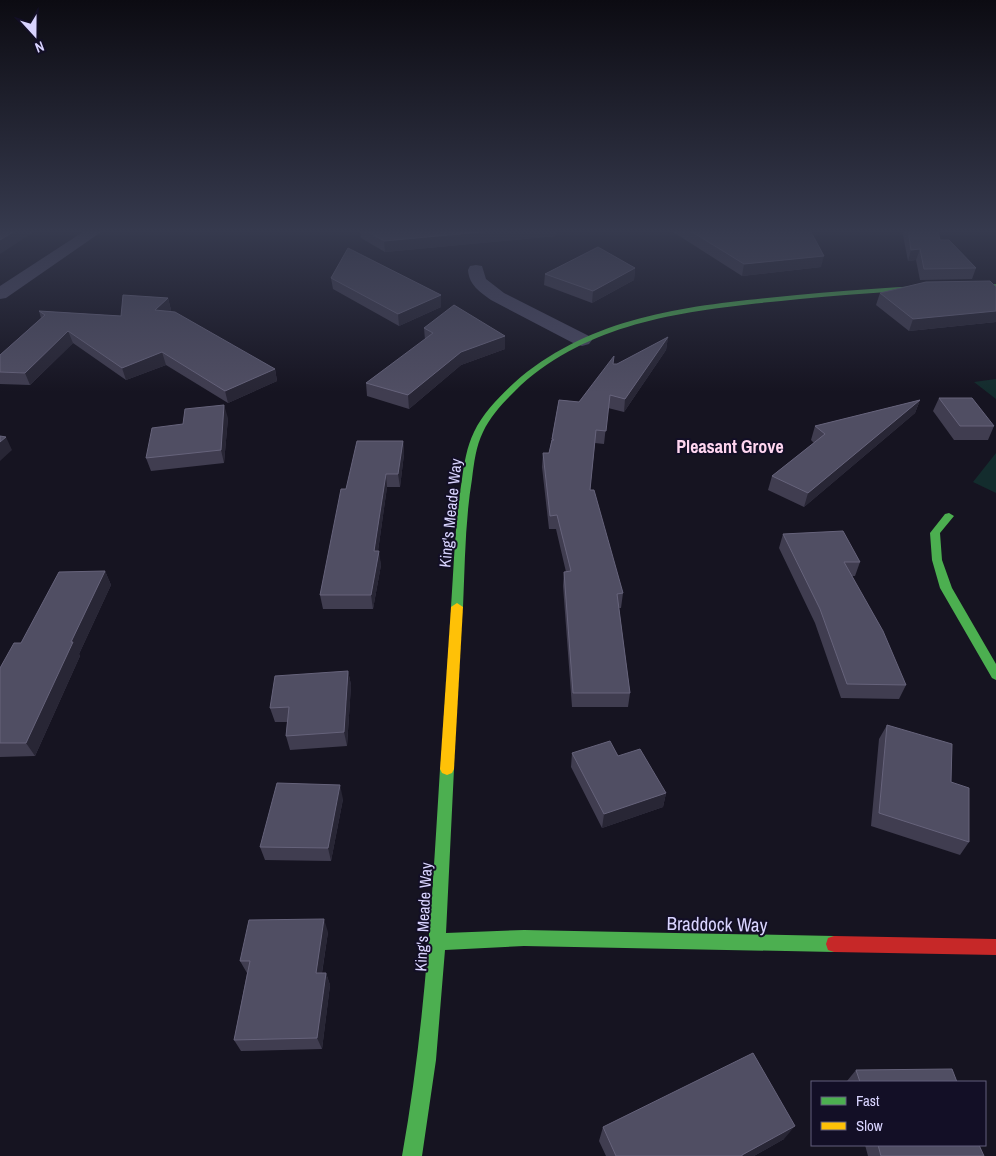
<svg xmlns="http://www.w3.org/2000/svg" width="996" height="1156" viewBox="0 0 996 1156" font-family="'Archivo Narrow',sans-serif">
	<rect width="100%" height="100%" fill="#161421"/>
	<path fill="#132c2d" d="M996,379V399L974,382Z
		M996,453V493L973,482Z"/>
	<g fill="none" stroke-linecap="round" stroke-linejoin="round">
		<path fill="#4a4962" fill-rule="evenodd" d="M86,230H104L6,298L0,299V286Z
			M476,265L482,266L486,279L504,293L589,336L592,340L589,344L582,346L575,344L491,300C480,292 469,285 468,270L470,266Z"/>
		<path fill="#4caf50" fill-rule="evenodd" d="M996,284V288C930,288 865,293 800,299C702,309 598,316 521,385C507,399 492,413 483,432C476,446 474,463 472,479C465,521 465,564 463,607L457,611L453,610L451,607C454,564 455,522 462,479C464,464 467,446 474,432C483,413 499,397 514,383C593,313 696,305 797,295C863,289 929,284 996,284Z
			M949,513L954,516L940,533L942,560L952,588L996,664V680L992,678L940,588L932,560L930,533L945,514Z
			M447,763L452,765L454,769L446,933L524,930L834,936L840,938L842,944L840,950L834,952L524,946L445,950L436,1060L422,1156H402C425,1028 432,899 440,769L442,765Z"/>
		<path fill="#ffc107" fill-rule="evenodd" d="M457,603L463,607L454,769L452,773L447,775L442,773L440,769L451,607Z"/>
		<path fill="#c62828" fill-rule="evenodd" d="M834,936L996,939V955L834,952L828,950L826,944L828,938Z"/>
	</g>
	<path fill="#403d50" d="M360,230H557L556,236L385,252L361,238Z
		M670,230H810L821,267L742,276Z
		M902,230H938L940,240L976,268L972,279L920,280L916,260L908,261Z
		M635,268L634,280L592,303L544,285L545,274Z
		M331,278L441,307L399,326L333,289Z
		M996,287V322L909,331L876,305L880,293Z
		M168,298L171,310L169,312L275,369L277,381L228,403L166,365L126,380L73,343L30,385L0,384V355L41,318L39,311L121,316Z
		M424,328L505,336V349L461,365L409,409L367,396L366,383L425,340Z
		M668,337L666,350L624,412L608,408L604,444L595,443L590,490L623,593L621,608H619L630,693L628,707H572L563,586L564,572H566L556,529H549L542,467L543,453H549L559,400L579,402L613,364H617Z
		M939,398L994,426L988,440H954L933,411Z
		M920,400L915,413L804,507L768,490L772,476L814,443L811,440L815,426Z
		M228,418L224,463L151,471L146,458L183,424Z
		M403,441L404,454L400,487H387L378,551L381,565L373,609H323L320,595L346,489Z
		M783,534L860,562L855,576H852L906,685L899,699L841,698L815,623L779,548Z
		M105,571L111,585L79,654L80,656L35,756L0,757V668Z
		M348,671L351,685L347,746L290,750L286,736L287,722H275L270,708Z
		M887,725L951,782L969,842L960,855L871,826L879,739Z
		M572,753L618,756L666,793L663,807L602,828L571,767Z
		M343,799L331,861L265,860L260,847Z
		M328,932L322,973H326L330,985L322,1049L241,1051L234,1040L247,973L240,961Z
		M856,1070L957,1082H848L847,1081Z
		M603,1127L784,1139L754,1156H606L599,1141Z
		M865,1145H979L984,1156H868Z"/>
	<path fill="#282635" d="M16,230H37L0,254V240Z
		M502,230H557L556,236L385,252L384,241Z
		M920,249L916,260L908,261L911,250Z
		M824,256L821,267L742,276L744,264Z
		M635,268L634,280L592,303L593,291Z
		M441,295V307L399,326L398,314Z
		M168,298L171,310L158,322L155,310Z
		M996,311V322L909,331L913,319Z
		M68,331L73,343L30,385L25,373Z
		M505,336V349L461,365L409,409L408,395L461,352Z
		M668,337L666,350L624,412L625,399Z
		M162,352L166,365L126,380L122,368Z
		M275,369L277,381L228,403L225,391Z
		M920,400L915,413L804,507L808,493Z
		M224,405L228,418L224,463L221,450Z
		M6,437L12,450L0,461V442Z
		M403,441L404,454L400,487L398,474Z
		M386,474L387,487L376,565L374,551Z
		M379,551L381,565L373,609L371,595Z
		M105,571L111,585L79,654L80,656L35,756L26,743L71,642Z
		M348,671L351,685L347,746L344,732Z
		M340,785L343,799L331,861L328,848Z
		M666,793L663,807L602,828L604,814Z
		M324,919L328,932L320,985L316,973Z
		M326,973L330,985L322,1049L317,1038Z
		M795,1126L784,1139L754,1156H741Z"/>
	<path fill="#504e63" stroke="#66637b" d="M0,230H16L0,240Z
		M365,230H502L384,241Z
		M689,230H810L824,256L744,264Z
		M908,230H938L940,240H949L976,268L924,269L920,249L911,250Z
		M598,247L635,268L593,291L545,274Z
		M348,248L441,295L398,314L331,278Z
		M990,281L996,287V311L913,319L880,293L926,282Z
		M123,295L168,298L155,310L175,312L275,369L225,391L162,352L122,368L68,331L25,373L0,372V355L45,315L39,311L121,316Z
		M454,305L505,336L461,352L408,395L366,383L433,333L424,328Z
		M668,337L625,399L610,395L606,431L596,430L590,490H594L623,593L617,594L630,693H573L564,572L571,571L557,515L550,516L543,453H549L552,440H554L552,439L559,400L579,402L614,356L613,364H617Z
		M939,398H972L994,426H960Z
		M920,400L808,493L772,476L825,434L815,426Z
		M224,405L221,450L146,458L152,428L183,424L185,409Z
		M0,436L6,437L0,442Z
		M357,441H403L398,474H386L374,551H379L371,595H320L341,489H346Z
		M843,531L860,562H844L883,631L906,685L847,684L820,609L783,534Z
		M105,571L71,642H73L26,743H0V668L14,643H21L59,572Z
		M348,671L344,732L286,736L289,707L270,708L275,676Z
		M887,725L952,744L951,782L969,788V842L879,813Z
		M610,741L618,756L640,749L666,793L604,814L572,753Z
		M277,783L340,785L328,848L260,847Z
		M324,919L316,973H326L317,1038L234,1040L250,961H240L249,920Z
		M753,1053L795,1126L742,1155V1156H616L603,1127Z
		M952,1069L957,1082H860L856,1070Z
		M878,1145H979L984,1156H881Z"/>
	<linearGradient id="sky" x2="0" y2="1"><stop stop-color="#0c0b12"/><stop offset="0.59" stop-color="#363a4e"/><stop offset="1" stop-color="#363a4e" stop-opacity="0"/></linearGradient>
	<rect width="996" height="392" fill="url(#sky)"/>
	<g text-anchor="middle" dominant-baseline="central" stroke-width="4" stroke-linejoin="round" paint-order="stroke">
		<g font-size="16" fill="#d9d4ff" stroke="#130f26">
			<text transform="translate(450 513) rotate(-84)">King's Meade Way</text>
			<text transform="translate(423 917) rotate(-87)">King's Meade Way</text>
		</g>
		<g font-size="18" font-weight="bold" fill="#ffd6f0" stroke="#130f26">
			<text x="730" y="446">Pleasant Grove</text>
		</g>
		<g font-size="19" fill="#d9d4ff" stroke="#130f26">
			<text transform="translate(717 924) rotate(1)">Braddock Way</text>
		</g>
	</g>
	<rect x="811" y="1081" width="175" height="65" fill="#130f26" stroke="#625e7d"/>
	<rect x="821" y="1097" width="25" height="8" fill="#4caf50" stroke="#625e7d"/>
	<text x="856" y="1106" font-size="15" fill="#d9d4ff">Fast</text>
	<rect x="821" y="1122" width="25" height="8" fill="#ffc107" stroke="#625e7d"/>
	<text x="856" y="1131" font-size="15" fill="#d9d4ff">Slow</text>
	<g transform="translate(35 35) rotate(159)" stroke="#130f26" stroke-width="4" paint-order="stroke">
	<path d="M0-4L9 19L0 12L-9 19Z" fill="#d9d4ff"/>
	<text y="-8" font-size="14" font-weight="bold" text-anchor="middle" fill="#d9d4ff">N</text>
	</g>
</svg>
